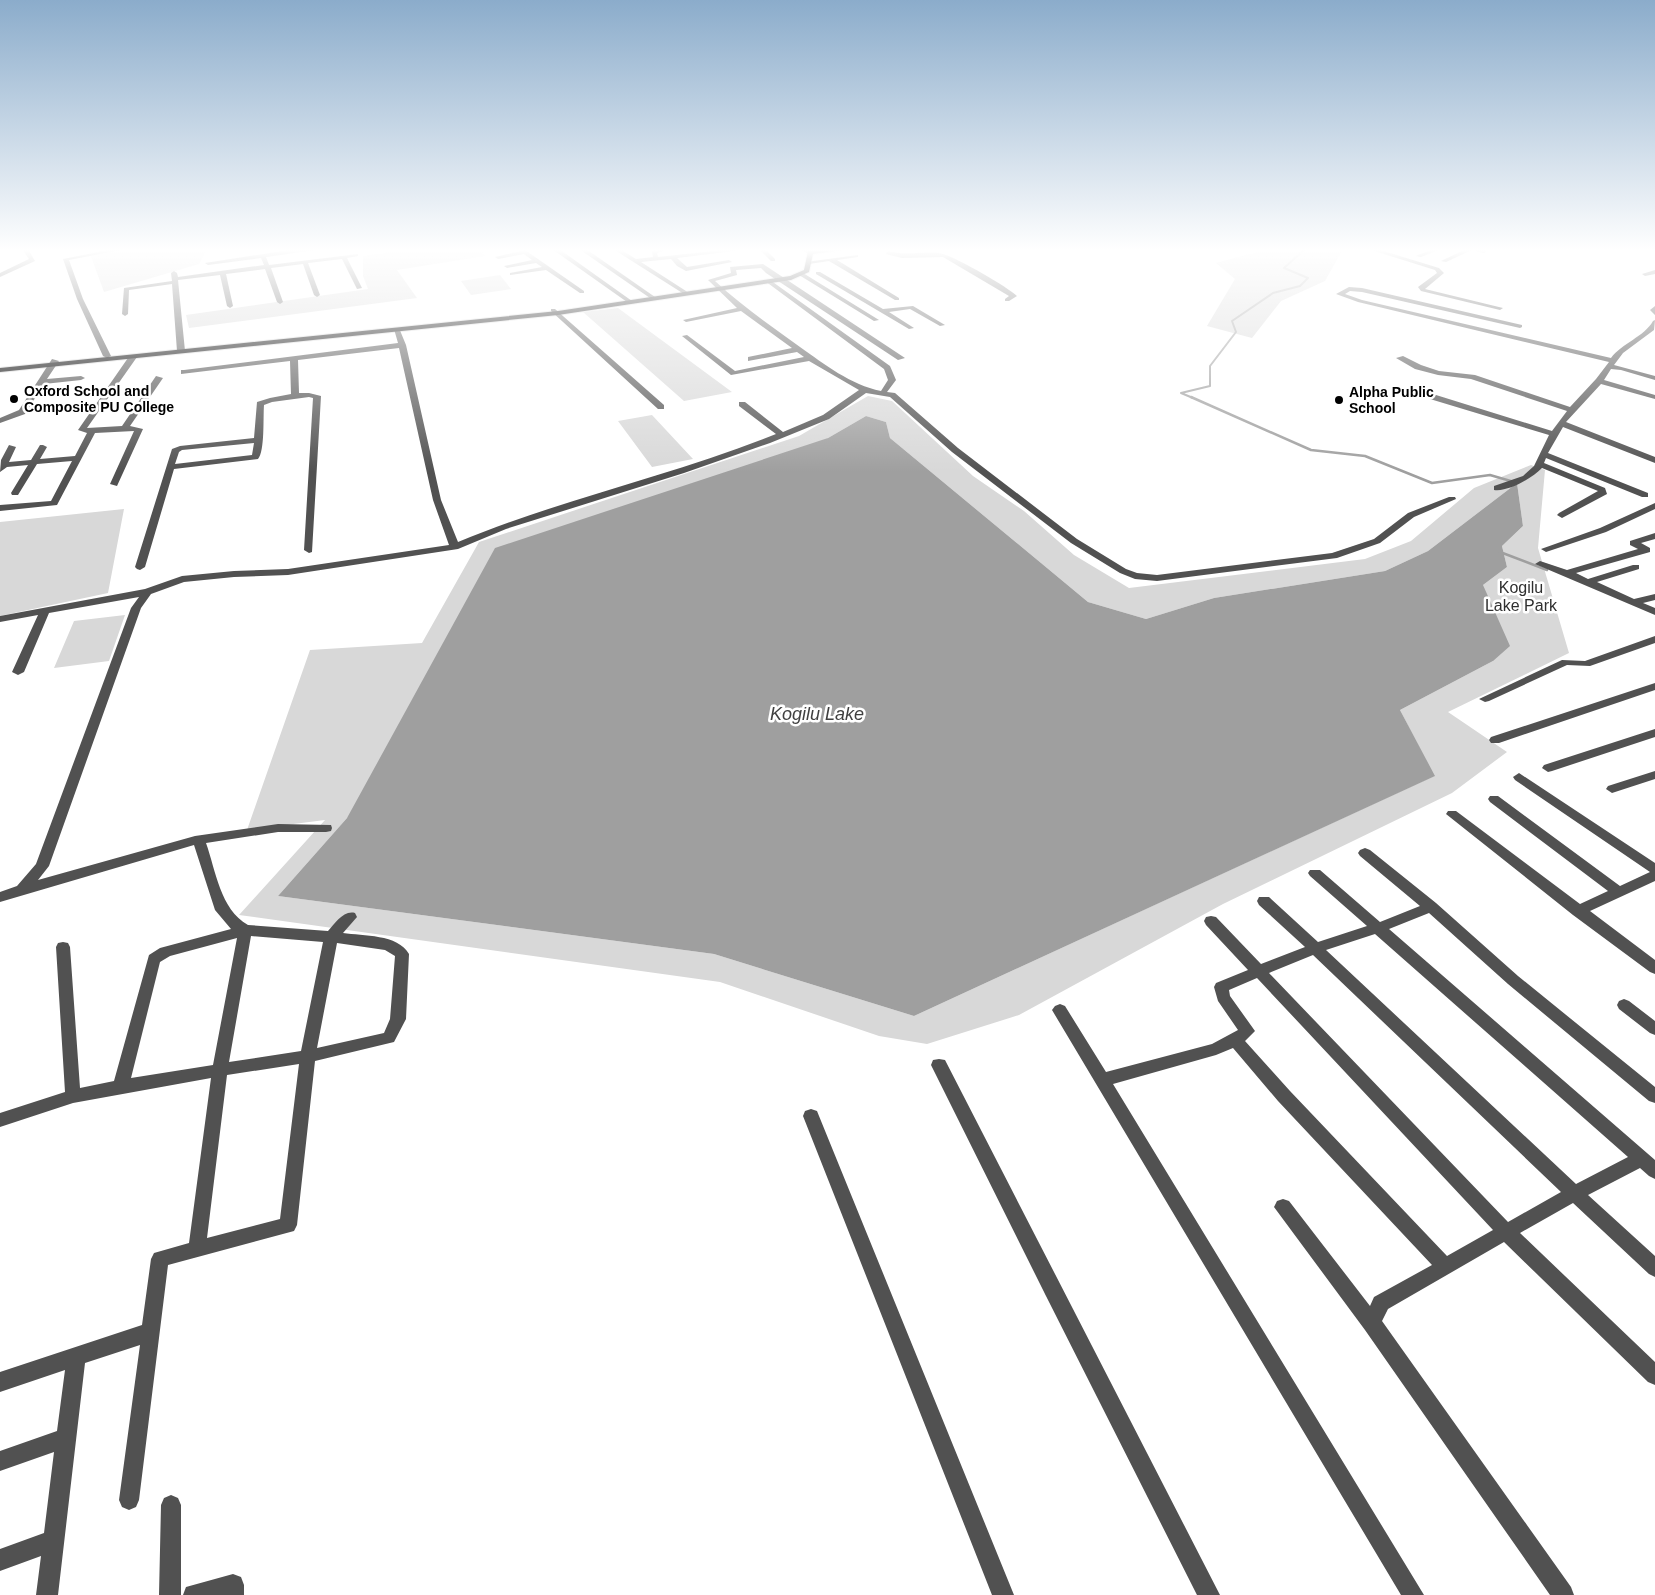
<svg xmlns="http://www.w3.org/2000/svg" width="1655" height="1595" viewBox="0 0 1655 1595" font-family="Helvetica,sans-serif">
	<rect width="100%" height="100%" fill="#fff"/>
	<path fill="#d8d8d8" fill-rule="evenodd" d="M105,249H207L199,264L104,292L89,251Z
		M413,249H479L485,256L397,270L417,298L189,328L186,315L368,289L363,276V256Z
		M1268,249H1343L1325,281L1281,301L1252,338L1207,326L1235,279L1216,263Z
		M500,275L511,289L471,295L461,281Z
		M618,308L732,392L684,401L583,312Z
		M868,396L892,401L973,476L1024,511L1074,555L1129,588L1365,559L1411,541L1474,488L1531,465L1545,470L1538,548L1569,653L1448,712L1507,752L1452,793L1223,904L1019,1015L927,1044L879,1036L720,982L239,915L325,820L247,830L310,650L422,643L479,542L799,436ZM866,416L886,422L890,438L1088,602L1146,619L1214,598L1385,571L1428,551L1517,483L1523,526L1502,546L1507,567L1483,585L1493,661L1400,710L1434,776L914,1016L714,954L278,896L347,818L828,438Z
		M652,415L693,459L652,467L618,421Z
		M124,509L108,593L0,616V522Z
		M125,615L109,661L54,668L74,621Z"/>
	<path fill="#9f9f9f" d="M866,416L886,422L890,438L1088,602L1146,619L1214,598L1385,571L1428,551L1517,483L1523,526L1502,546L1507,567L1483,585L1510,646L1493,661L1400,710L1435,776L914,1016L714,954L278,896L347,818L495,548L828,438Z"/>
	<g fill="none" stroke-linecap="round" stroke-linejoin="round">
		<path stroke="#9f9f9f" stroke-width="2" d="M1193,398L1181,393L1210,386V366L1236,332L1232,321L1273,293L1300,286L1308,278L1284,268L1305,249"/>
		<path stroke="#9f9f9f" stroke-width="2.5" d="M1191,397L1311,450L1365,456L1432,483L1490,475L1514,482
			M1500,552L1547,570"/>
		<defs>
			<path id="major" d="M828,249H851L813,254L809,272L791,280L558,315L0,372V368L558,311L790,276L804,270L808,251Z"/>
		</defs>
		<use href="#major" stroke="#dbdbdb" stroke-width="2"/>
		<path fill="#515151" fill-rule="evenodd" d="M22,249H28L35,261L0,277V273L29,259Z
			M114,249H126L69,260L83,299L111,356L107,358L103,356L77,299L63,259Z
			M295,249H322L266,257L269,265L358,254V256L347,258L362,288L357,289L342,259L308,263L320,295L317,297L314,295L303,264L271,268L283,302L280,304L277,302L265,269L226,274L233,306L230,308L227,306L220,275L178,280L185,351L181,353L177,351L172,284L129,290L128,314L125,316L122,314L124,288L172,281L171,273L174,271L177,273L178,277L264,265L261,258L208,265L205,263Z
			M552,249H559L632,301L627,302Z
			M579,249H586L655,297L650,298Z
			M613,249H620L636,259L653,257L652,251L669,249L657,253L658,257L732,249H750L677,258L687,267L729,260L732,262L686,271L677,266L671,259L641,262L686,291L687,292L684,294Z
			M759,249H765L775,259V261H771Z
			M798,249H806L813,252L810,254Z
			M1368,249H1377L1439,268L1444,273L1425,289L1503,308L1500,310L1421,291L1418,287L1437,273L1435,270Z
			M1433,249H1441L1421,257L1416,256Z
			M1466,249H1482L1487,251L1484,253L1472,250L1446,262L1441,261Z
			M525,250L584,291V293H580L546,270L510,275V273L542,267L536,263L507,268L504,266L532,260L524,254L498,259L495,257Z
			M888,251C905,256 921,251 939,253C953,255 1006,286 1017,296L1009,301H1005V299L1009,296L943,257L902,258L886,254Z
			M858,255V257L837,260L899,298V300H895L829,261L809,264L806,262Z
			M763,264L905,358L898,360L766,273L761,268L736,270L737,275L715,281C742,306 771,326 800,347C824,364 851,385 881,391L888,380L884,369L765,281L770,280L890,366L896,380L887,392L895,393L958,448L1077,539L1126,569L1137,573L1157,575L1332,553L1374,539L1408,513L1449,497H1455L1456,499L1414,517L1380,543L1337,558L1157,581L1135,579L1120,573L1071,543L952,452L890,397L866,393L829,419L770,443L684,473L506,529L458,549L288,575L234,577L184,582L151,594L141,608L49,866L38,880L195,836L278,824L331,825L332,828L331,831L326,832H278L206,843C216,871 220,909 248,925L328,931C335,924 343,910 355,913L357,917L343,933C363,936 398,934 409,954L406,1019L394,1042L315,1061L297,1225L294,1231L168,1265L139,1500L136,1507L129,1510L122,1507L119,1500L140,1345L85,1363L58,1595H36L41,1556L0,1571V1549L44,1533L54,1452L0,1471V1451L57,1431L65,1370L0,1392V1372L142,1325L151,1259L154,1253L189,1243L211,1078L73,1103L0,1127V1113L65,1092L56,947L58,943L63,942L68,943L70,947L80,1088L114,1081L149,955L160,948L231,929L215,910L194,845L0,902V892L17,886L36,864L131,608L139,597L49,613L24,672L18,675L12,672L38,615L0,622V616L145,589L182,576L234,571L288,569L449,545L433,500L399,348L298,360L299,393H309L321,396L312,552L309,553L304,550L313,398L309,397L272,402L264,405C263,418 265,451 258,459L174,469L145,567L140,570L137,569L135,567L172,449L180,446L254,438L257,402L270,398L291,394L290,361L181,374V370H184L398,343L394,329L399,328L406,345L441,500L458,542C561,499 672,476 776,434L739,406V402H745L783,432L823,415L859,390L809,361L731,375L682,336L687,335L735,371L804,357L797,352L748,361V357L792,348L741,311L686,322L683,320L737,308L708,280L731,273L730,267ZM254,443L252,455L175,464L179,452L182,450ZM251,936L323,942L301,1051L229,1062ZM237,938L213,1065L131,1078L160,962L170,956ZM337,943L385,950L395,956L390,1019L384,1033L317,1048ZM299,1064L280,1219L207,1238L227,1075Z
			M1655,270V274L1645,276L1642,274Z
			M816,272H820L883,309L913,306L945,325L940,326L910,309L889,312L914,328L909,329L816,274Z
			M799,273H803L879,320L874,321L799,275Z
			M1349,287L1362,288L1522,325V327L1520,328L1362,292L1350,291L1345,294L1362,300L1611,358C1622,343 1644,337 1653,321L1655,320L1654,330L1623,353L1614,365L1655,376V380L1621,370L1611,369L1604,380L1655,395V399L1601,384L1566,422L1655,457V463L1563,427L1548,453L1648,493V497H1642L1546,458L1544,463L1605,488L1607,494L1562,518L1557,515L1559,513L1598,491L1542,468C1532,478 1509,492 1494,490V486L1523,476L1534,466L1549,435L1430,399V395H1436L1552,431L1567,411L1471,379L1438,375L1415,369L1396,358L1403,356L1421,365L1439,371L1475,375L1570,407L1596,379L1609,362L1358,302L1336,294Z
			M1655,306V315L1650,310Z
			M551,309H555L664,405V409H658L551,311Z
			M130,355L137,357L87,428L122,426L156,376L163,378L130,426L143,429L117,486L110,484L134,431L95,433L57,505L0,511V505L51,501L72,461L37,464L18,495H12L11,493L28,465L7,467L0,472L1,460L9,445L16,447L9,462L31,460L40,445H43L47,447L40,459L75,456L87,433L78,430Z
			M52,359L59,361L47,379L81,376L85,378L81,380L44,384L25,414L0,423V418L19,410Z
			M1655,503V509L1606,532L1546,552L1541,549L1600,528Z
			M1655,533V539L1641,543L1650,548V552L1576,573L1588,579L1633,565H1639V569L1597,582L1634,599L1655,594V600L1643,603L1655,608V615L1535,564L1540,561L1567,570L1638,549L1630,545V541Z
			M1655,636V643L1590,666L1567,665L1489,701L1485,702L1479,699L1562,660L1585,661Z
			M1655,683V690L1499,743H1491L1489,740L1491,737Z
			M1655,729V737L1552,771L1548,772L1542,768L1544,765Z
			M1655,771V779L1612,793L1606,789L1608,786Z
			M1519,773L1655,863V881L1590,911L1655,960V974L1650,972L1573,915L1446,814L1448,811H1456L1580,904L1608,891L1490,802L1488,799L1490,796H1498L1620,886L1650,872L1515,780L1513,777Z
			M1365,848L1370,850L1436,903L1518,976L1655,1087V1103L1649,1101L1508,984L1429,913L1389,929L1655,1160V1179L1649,1176L1640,1168L1588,1195L1655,1256V1277L1649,1274L1573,1203L1520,1233L1655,1362V1385L1648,1382L1504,1242L1388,1309L1382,1321L1571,1587L1574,1595H1550L1365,1330L1274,1207L1277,1201L1283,1199L1289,1201L1370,1306L1374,1297L1432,1265L1278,1101L1233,1048L1216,1055L1113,1084L1424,1595H1401L1052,1010L1055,1006L1060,1004L1065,1006L1106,1072L1212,1044L1238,1030L1218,1001L1214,987L1216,983L1248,970L1206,925L1204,921L1206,917L1211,916L1216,917L1261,964L1305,947L1259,905L1257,901L1259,897H1269L1318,942L1367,926L1310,876L1308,873L1310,870H1320L1380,922L1420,906L1360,856L1358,853L1360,850ZM1375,934L1628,1157L1576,1184L1326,950ZM1313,955L1561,1192L1508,1222L1269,973ZM1257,978L1493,1230L1447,1256L1290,1091L1245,1041L1255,1031L1230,996L1229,990Z
			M1624,999L1629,1001L1655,1021V1035L1650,1033L1619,1009L1617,1005L1619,1001Z
			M939,1059L945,1060L1220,1595H1197L1046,1296L931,1065L933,1060Z
			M811,1109L817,1111L819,1116L1014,1595H992L803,1116L805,1111Z
			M171,1495L178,1498L181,1505V1595H159L161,1505L164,1498Z
			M233,1574L241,1577L244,1585V1595H183L186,1587Z"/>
		<use href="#major" fill="#000" fill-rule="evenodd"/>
	</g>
	<linearGradient id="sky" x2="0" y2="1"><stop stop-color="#8baccb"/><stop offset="0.53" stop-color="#fff"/><stop offset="1" stop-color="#fff" stop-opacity="0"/></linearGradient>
	<rect width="1655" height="472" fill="url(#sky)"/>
	<g fill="#000" stroke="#fff" stroke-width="2">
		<circle cx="14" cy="399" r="5"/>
		<circle cx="1339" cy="400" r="5"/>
	</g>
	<g text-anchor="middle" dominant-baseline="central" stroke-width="5" stroke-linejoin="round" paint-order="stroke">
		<g font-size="14" font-weight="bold" fill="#000" stroke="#fff" text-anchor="start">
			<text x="24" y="391">Oxford School and<tspan x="24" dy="16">Composite PU College</tspan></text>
			<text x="1349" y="392">Alpha Public<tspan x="1349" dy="16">School</tspan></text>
		</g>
		<g font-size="16" fill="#2f2f2f" stroke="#fff">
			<text x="1521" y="587">Kogilu<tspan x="1521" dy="18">Lake Park</tspan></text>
		</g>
		<g font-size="18" font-style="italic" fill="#404040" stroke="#fff">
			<text x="817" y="714">Kogilu Lake</text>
		</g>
	</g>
</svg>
